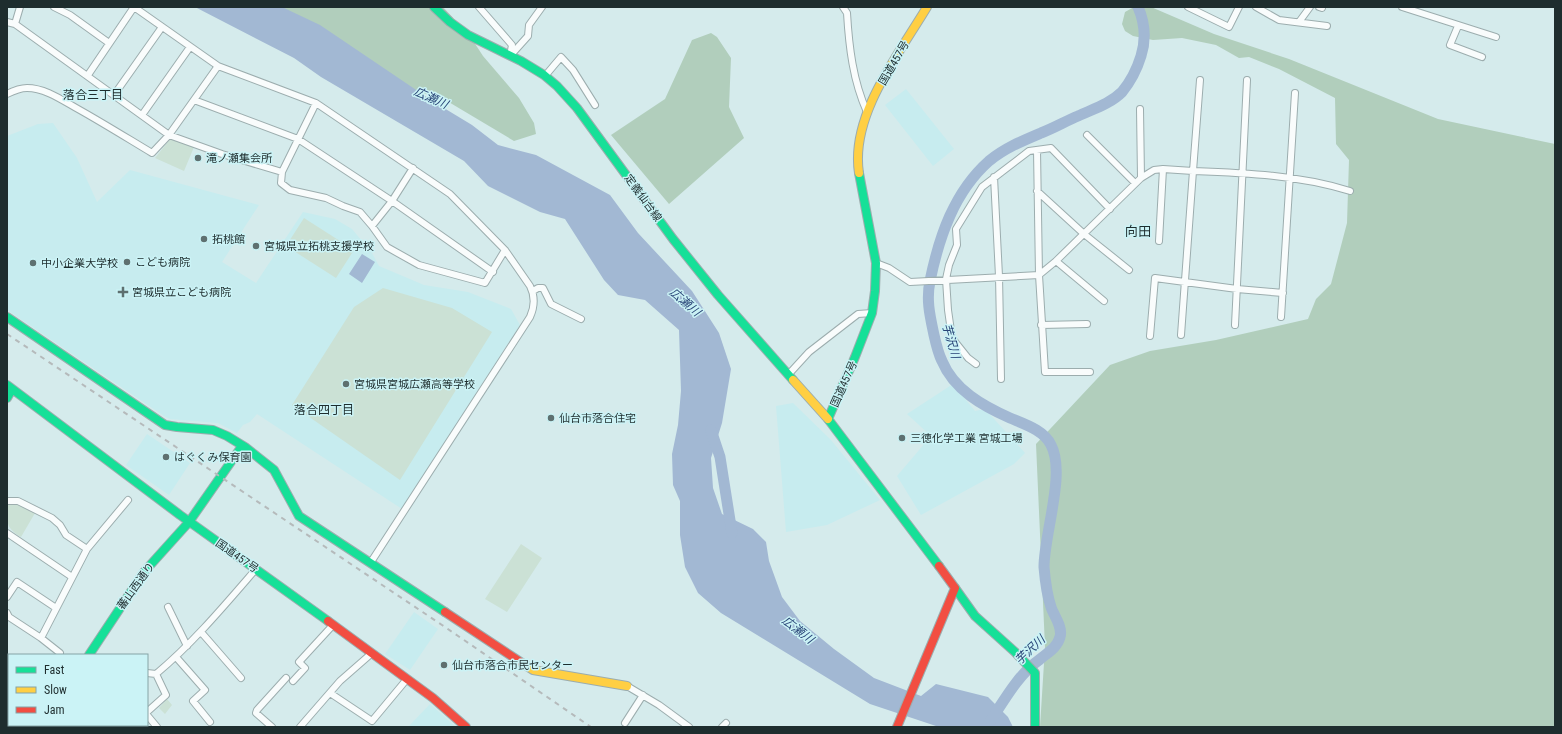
<svg xmlns="http://www.w3.org/2000/svg" width="1562" height="734" viewBox="0 0 1562 734" font-family="'Roboto Condensed','Noto Sans JP',sans-serif">
	<rect width="100%" height="100%" fill="#d5ebec"/>
	<path fill="#c7ecef" d="M906,89L954,149L933,166L885,105Z
		M53,123L77,158L97,202L130,170L259,205L222,262L256,283L303,212L335,219L352,229L372,253L379,266L424,285L468,292L511,309L520,325L402,509L257,414L250,422L243,425L237,433L218,423L170,419L164,416L7,310V136L38,124Z
		M953,384L975,411L985,409L1025,453L1014,464L921,515L897,476L931,436L907,414Z
		M793,403L831,440L880,500L827,525L786,532L776,406Z
		M147,434L190,463L169,495L126,465Z
		M414,612L438,629L410,670L385,654Z
		M430,704L456,727H408Z"/>
	<path fill="#cbe1d5" d="M171,138L194,147L184,171L155,158Z
		M304,218L354,250L336,278L286,246Z
		M383,288L452,308L492,332L400,480L292,405L354,307Z
		M18,503L35,513L21,537C5,527 7,522 7,505Z
		M521,544L542,558L507,612L485,599Z
		M167,699L172,705L165,714L159,708Z"/>
	<path fill="#b1cebc" d="M258,7H443L470,36L483,56L519,98L534,123L536,134L514,141L447,101L408,88Z
		M1134,7H1151L1214,34L1289,59L1438,119L1555,144V727H1040L1045,647L1036,444L1110,365L1150,351L1216,340L1308,319L1316,299L1331,284L1347,223L1349,160L1336,144L1335,98L1279,69L1249,57L1239,58L1216,45L1182,38L1153,40L1133,36L1125,31L1122,24L1125,12Z
		M711,33L717,37L731,58L729,107L744,138L669,204L611,135L665,99L692,40Z"/>
	<path fill="#a2b8d3" d="M195,7H282L320,25L434,102L472,125L498,145L536,155L610,195L638,233L692,291L719,333L731,369L722,423L711,458L713,488L722,514L753,529L766,542L769,561L782,597L800,621L834,649L874,678L921,696L936,684L988,697L1008,717L1013,727H939L870,704L721,613L698,593L685,567L680,535V501L673,485L672,454L678,425L681,391L679,330L645,300L618,295L604,280L565,219L540,212L488,186L464,161L321,77L294,58Z
		M362,254L375,262L362,283L349,274Z"/>
	<g fill="none" stroke-linecap="round" stroke-linejoin="round">
		<path stroke="#a2b8d3" stroke-width="11" d="M711,430L720,457L732,533
			M991,720C1005,699 1018,675 1039,660C1047,653 1057,648 1060,637C1063,627 1054,616 1051,607C1047,595 1045,579 1044,567C1044,534 1066,473 1051,445C1044,430 1024,424 1010,418C983,406 954,390 942,361C938,353 936,344 934,335C930,316 926,300 930,281C939,237 954,192 989,161C1005,148 1022,141 1041,133C1054,128 1066,121 1078,116C1093,109 1110,104 1122,92C1131,81 1137,69 1141,56C1146,40 1145,23 1138,7"/>
		<defs>
			<path id="street" d="M54,7L70,15L109,43
				M134,7L218,66L316,103L450,194L505,250L530,286C535,296 535,306 530,317L371,562
				M479,7L512,45L510,56
				M843,7L847,13C849,47 853,81 867,112
				M1188,7L1229,27L1239,7
				M1256,7L1279,20L1327,26
				M1319,7L1322,8
				M1402,7L1496,37
				M7,22L15,24L169,135L222,154L282,172
				M1299,22L1310,7
				M15,24L20,7
				M1458,26L1450,45L1482,57
				M510,56L528,36L529,25L542,7
				M88,75L134,7
				M545,76L561,57L573,70L595,105
				M7,94C13,91 20,88 27,88C45,88 62,100 78,109C103,123 127,138 152,153L169,135L218,66
				M114,95L162,27
				M194,100L298,139L392,201L493,272
				M316,103L282,172L281,183L290,190L326,198L343,206L360,212L372,226
				M1140,109L1141,178
				M142,115L190,47
				M1087,135L1135,183
				M1037,150L1039,275L1045,372H1090
				M413,168L392,201L372,226L387,247L419,265L485,283L505,250
				M994,177L999,276L1001,379
				M1037,191L1084,234L1129,270
				M1159,241L1163,169
				M1056,261L1104,301
				M876,263L889,268L910,282L1039,275L1056,261L1141,178L1154,170L1163,169L1193,171L1200,80
				M533,291L538,288H543L551,304L581,319
				M1281,317L1295,93
				M1041,325L1087,324
				M1235,325L1247,80
				M1181,335L1193,171C1246,173 1299,175 1350,191
				M1150,336L1155,278L1237,289L1283,293
				M976,364L968,358L952,338L948,310L946,279L949,265L957,245L956,229L982,187L1029,151L1051,148L1110,209
				M788,375L809,352L858,314L872,313
				M7,501H18L52,518L60,525L66,535L87,549
				M7,533L72,577
				M7,597L17,582L56,608
				M168,607L187,646
				M7,613L9,617L41,638
				M201,632L241,678
				M59,655L60,653L41,638L87,549L128,500
				M176,657L205,690L193,701L210,722
				M7,661L9,662
				M147,673L156,674C193,643 224,606 256,569
				M293,681L305,668L299,662L333,625
				M627,686L659,705L689,727
				M7,692L9,689
				M330,693L372,721L407,679
				M147,712L166,695L156,674
				M147,715L157,727
				M625,723L643,695
				M66,725L69,727
				M124,725L126,727
				M102,727L104,725
				M131,727L133,725
				M272,727L256,713L257,710L286,678
				M300,727L340,681L372,653
				M722,727L726,723"/>
			<path id="fast" d="M434,7L450,22L468,35L521,61L544,75L557,86L577,108L673,239L718,295L793,380
				M859,173L876,263L875,291L872,313L855,357L828,419L939,566
				M7,317L165,425L177,427L213,430L227,436L245,447L274,470L299,516L445,612
				M7,385L180,515L328,621
				M7,398L12,389
				M955,588L975,616L1015,652L1035,673V727
				M89,655L144,572L189,522L242,446
				M42,727L43,725"/>
			<path id="slow" d="M859,173C850,115 899,54 927,7
				M793,380L828,419
				M522,663L533,670L627,686"/>
			<path id="jam" d="M445,612L522,663
				M328,621L433,698L466,727
				M897,727L955,588L939,566"/>
		</defs>
		<use href="#street" stroke="#9cadae" stroke-width="8"/>
		<use href="#fast" stroke="#9cadae" stroke-width="10"/>
		<use href="#slow" stroke="#9cadae" stroke-width="10"/>
		<use href="#jam" stroke="#9cadae" stroke-width="10"/>
		<use href="#street" stroke="#f9fcfc" stroke-width="6"/>
		<use href="#fast" stroke="#16e098" stroke-width="8"/>
		<use href="#slow" stroke="#ffcf43" stroke-width="8"/>
		<use href="#jam" stroke="#f24e42" stroke-width="8"/>
		<path stroke="#b5babb" stroke-width="2" stroke-dasharray="5 5" stroke-linecap="butt" d="M7,334L442,625L591,727"/>
	</g>
	<g fill="#5e7070" stroke="#cbf3f6" stroke-width="1.5">
		<circle cx="198" cy="158" r="4"/>
		<circle cx="204" cy="239" r="4"/>
		<circle cx="256" cy="246" r="4"/>
		<circle cx="127" cy="262" r="4"/>
		<circle cx="33" cy="263" r="4"/>
		<path d="M121 286h4v4h4v4h-4v4h-4v-4h-4v-4h4z"/>
		<circle cx="346" cy="384" r="4"/>
		<circle cx="551" cy="418" r="4"/>
		<circle cx="902" cy="438" r="4"/>
		<circle cx="166" cy="457" r="4"/>
		<circle cx="444" cy="665" r="4"/>
	</g>
	<g text-anchor="middle" dominant-baseline="central" stroke-width="3" stroke-linejoin="round" paint-order="stroke">
		<g font-size="11" fill="#1e2d2e" stroke="#cbf3f6">
			<text transform="translate(894 63) rotate(-60)">国道457号</text>
			<text transform="translate(643 198) rotate(54)">定義仙台線</text>
			<text transform="translate(844 384) rotate(-66)">国道457号</text>
			<text transform="translate(237 556) rotate(35)">国道457号</text>
			<text transform="translate(136 586) rotate(-54)">蕃山西通り</text>
		</g>
		<g font-size="11" fill="#1e2d2e" stroke="#cbf3f6" text-anchor="start">
			<text x="206" y="158">滝ノ瀬集会所</text>
			<text x="212" y="239">拓桃館</text>
			<text x="264" y="246">宮城県立拓桃支援学校</text>
			<text x="135" y="262">こども病院</text>
			<text x="41" y="263">中小企業大学校</text>
			<text x="132" y="292">宮城県立こども病院</text>
			<text x="354" y="384">宮城県宮城広瀬高等学校</text>
			<text x="559" y="418">仙台市落合住宅</text>
			<text x="910" y="438">三徳化学工業 宮城工場</text>
			<text x="174" y="457">はぐくみ保育園</text>
			<text x="452" y="665">仙台市落合市民センター</text>
		</g>
		<g font-size="12" fill="#1e2d2e" stroke="#cbf3f6">
			<text x="93" y="95">落合三丁目</text>
			<text x="324" y="410">落合四丁目</text>
		</g>
		<g font-size="12" font-style="italic" fill="#2a4678" stroke="#cbf3f6">
			<text transform="translate(431 98) rotate(24)">広瀬川</text>
			<text transform="translate(685 302) rotate(41)">広瀬川</text>
			<text transform="translate(951 341) rotate(74)">芋沢川</text>
			<text transform="translate(798 630) rotate(38)">広瀬川</text>
			<text transform="translate(1030 650) rotate(-43)">芋沢川</text>
		</g>
		<g font-size="13" fill="#1e2d2e" stroke="#cbf3f6">
			<text x="1138" y="231">向田</text>
		</g>
	</g>
	<rect width="1562" height="734" fill="none" stroke="#1e2d2e" stroke-width="16"/>
	<rect x="8" y="654" width="140" height="72" fill="#cbf3f6" stroke="#86a4a6"/>
	<rect x="16" y="667" width="20" height="6" fill="#16e098" stroke="#86a4a6"/>
	<text x="44" y="674" font-size="12" fill="#1e2d2e">Fast</text>
	<rect x="16" y="687" width="20" height="6" fill="#ffcf43" stroke="#86a4a6"/>
	<text x="44" y="694" font-size="12" fill="#1e2d2e">Slow</text>
	<rect x="16" y="707" width="20" height="6" fill="#f24e42" stroke="#86a4a6"/>
	<text x="44" y="714" font-size="12" fill="#1e2d2e">Jam</text>
</svg>
